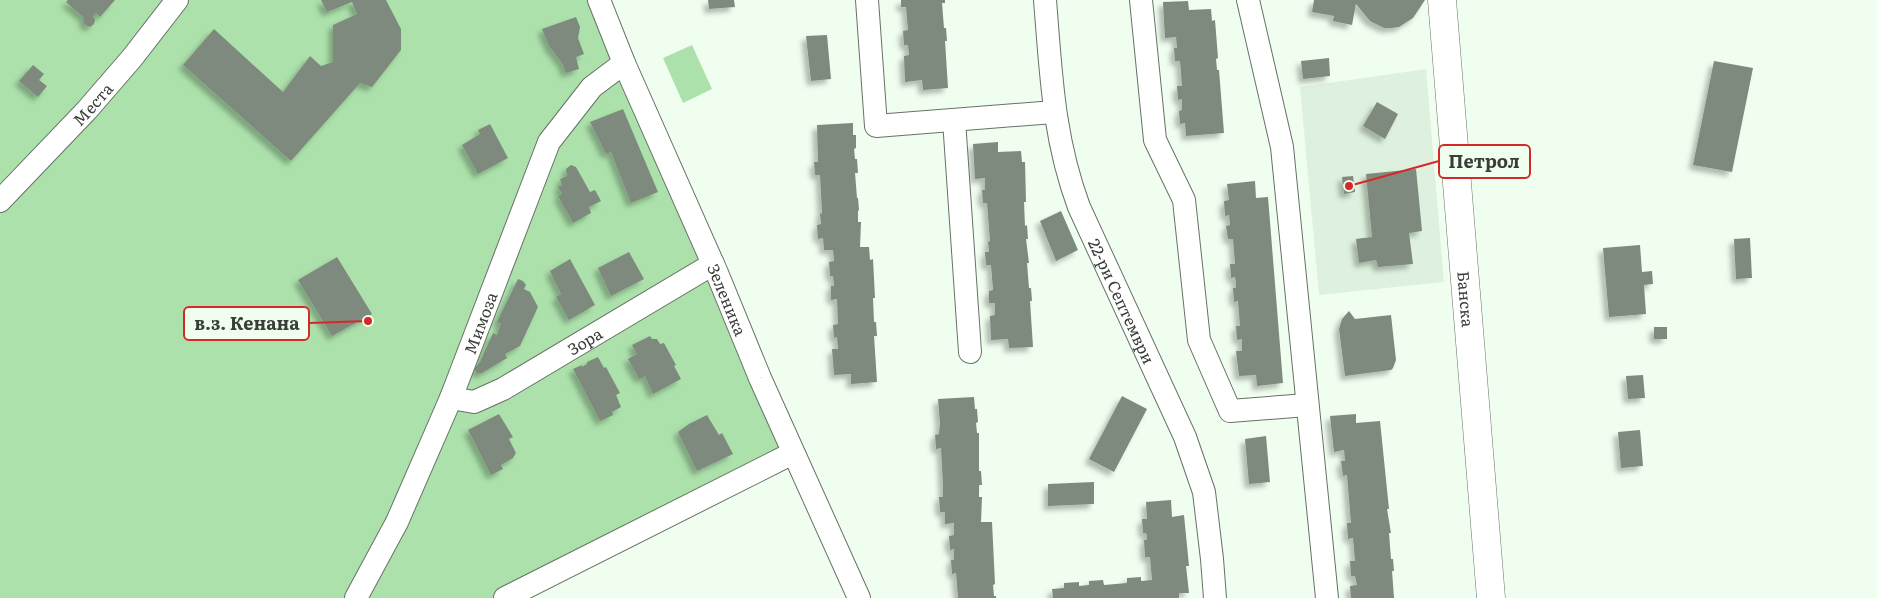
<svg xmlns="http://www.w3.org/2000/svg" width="1877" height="598" viewBox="0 0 1877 598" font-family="Literata,serif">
	<defs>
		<filter id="shadow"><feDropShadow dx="-4.5" dy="4.5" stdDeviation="2.5" flood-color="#0004"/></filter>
	</defs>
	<rect width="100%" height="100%" fill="#f0fef0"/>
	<path fill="#def1de" d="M1426,69L1444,282L1319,295L1300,87Z"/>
	<path fill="#ace1ab" d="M0,0H599L793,453L517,598H0Z
		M692,45L712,89L683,103L663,58Z"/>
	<path fill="#7e8a7e" filter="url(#shadow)" d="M68,0H115L100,17L96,13L93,16L95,20L94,24L90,27L84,24V18L66,2Z
		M321,0H386L401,29V50L372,87L360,83L291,161L183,65L214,29L283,92L310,56L321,66L333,62V25L357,14L352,2L327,12Z
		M708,0H734L735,7L709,9Z
		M901,0H945V3H942L944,28H946L947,41H945L948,88L923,90L922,80L905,82L904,56L909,55L908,45H904L903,31L908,30L906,7H901Z
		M1314,0H1425L1413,18L1399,27L1391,28H1384L1370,21L1356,4L1352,25L1333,21L1334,16L1312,12Z
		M1188,1L1189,10L1211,9L1212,21L1215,20L1218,58L1216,59L1217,70H1219L1224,133L1186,136L1185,123L1180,124L1179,111L1182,110V99L1178,100L1177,86H1182L1180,61H1175L1174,48H1177L1176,37L1165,38L1163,2Z
		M576,17L580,27L578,38L584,54L576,57L579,69L566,73L562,63L549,46L542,29Z
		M827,35L831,79L811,81L806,36Z
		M1329,58L1330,76L1303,79L1301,61Z
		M1714,61L1753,68L1732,172L1693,165Z
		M33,65L44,74L39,80L47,86L38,97L19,81Z
		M1377,102L1398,114L1385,139L1363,126Z
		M623,109L658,192L631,203L611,152L606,154L590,122Z
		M853,123V135H856V148L854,149L855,159H857L858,173H855L857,198H858L859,210L858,211V222H861L860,247H869L870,260L873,259L875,298H873L874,322H876L877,336H874L877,382L851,384V374L834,375L832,349H838L837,337L834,338L833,325L838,324L837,299L831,300V286H834L833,276H830L829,262L834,261L833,250H824L823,238L818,239L817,225L821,224L820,214L822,213L820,175H815L814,162H818L817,125Z
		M490,124L508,158L478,174L462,145L480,134L478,130Z
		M998,142V152L1021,151L1022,162H1025L1026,202H1024L1025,226L1027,225L1028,239H1026L1029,263H1027L1029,288H1031L1032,301H1030L1033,347L1009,348L1008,339L991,340L990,316L995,315V303H989V291L993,290L991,265H986L985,252H989L988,242L990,241L987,203H983L982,190H985V178L975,179L973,144Z
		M571,165L576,167L590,192L595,190L601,201L589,207L591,213L573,223L558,196L562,194L558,187L562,185L560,179L567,176L566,169Z
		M1416,169L1422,231L1409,233L1413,264L1378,267L1376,260L1359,263L1356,239L1372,237L1366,174Z
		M1353,176L1355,192L1344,194L1342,177Z
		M1255,181L1256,198L1268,197L1283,383L1257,386L1256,375L1239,376L1236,351H1242V339L1237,340L1236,326H1240L1238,301L1234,302L1233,288H1236V283L1235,277L1231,278L1230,264H1235L1233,239H1228L1226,226L1230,225L1229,215L1225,216L1224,201L1229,200L1227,184Z
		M1061,211L1078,250L1056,261L1040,221Z
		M1750,238L1752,278L1736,279L1734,239Z
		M1640,245L1642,272L1652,271L1653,284L1644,285L1646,314L1609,317L1603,248Z
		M629,252L644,279L611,296L598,268Z
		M337,257L372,314L332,336L298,280Z
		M570,259L595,305L569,320L556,297L561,294L550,271Z
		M518,279L523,281L526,285L524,289L530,292L538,307L520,346L505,354L507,358L482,373H477L474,369L480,362L493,333L497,335L501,324L497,322Z
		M1349,311L1355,319L1391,315L1396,360L1393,368L1391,370L1345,376L1339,329L1342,319Z
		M1654,327H1667V339H1654Z
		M650,336L652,339H657L660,344L664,343L676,365L674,366L681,379L653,394L645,376L639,379L628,359L637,354L632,345Z
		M598,357L604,368L606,367L620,393L616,395L621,407L612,412L613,415L600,421L573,369L582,365V367L587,364V362Z
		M1643,375L1645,398L1628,399L1626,376Z
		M1122,396L1147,409L1114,472L1089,459Z
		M974,397L975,409H977L978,422L976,423L977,433H979V471H981L982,485H979V497H982L981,522H992L995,584L993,585L994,596H996V598H958L956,573L952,574L951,560H954V549L950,550L949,536L954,535V523L945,524V512H940L939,497H943V486L941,448L936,449L935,435L939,434L940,423L938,399Z
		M499,414L513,437L509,439L516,453L513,458L501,465L503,469L491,475L468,430Z
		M1356,414V423L1380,421L1389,509H1387L1391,533H1389L1391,559H1393L1394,571H1392L1394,598H1351L1350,586L1357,585L1355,576H1351L1350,561H1355L1353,538L1348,539L1347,523H1351L1347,475L1343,476L1341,461H1345L1344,450L1334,452L1330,416Z
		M707,415L719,435L722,433L733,454L697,471L678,432L689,424Z
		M1640,430L1643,466L1621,468L1618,432Z
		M1266,436L1270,482L1249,484L1245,439Z
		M1094,482V504L1048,506V484Z
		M1171,500L1172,517L1184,515L1189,566H1186L1189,593H1179V598H1053L1052,589L1064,588V583L1079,582V586L1089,585V581L1103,580L1104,585L1127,583V578L1141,577V581L1152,580L1150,557H1145L1144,540H1147V536L1146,533H1143L1142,519H1147L1146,502Z"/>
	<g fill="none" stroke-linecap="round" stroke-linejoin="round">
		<defs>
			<g id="minor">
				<path id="s1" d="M599,0L624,63L717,273L760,378L859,598"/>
				<path d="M867,0L876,126L1054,112"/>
				<path id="s2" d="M1045,0C1051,73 1053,137 1079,207L1185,437L1204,492L1212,559L1215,598"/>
				<path d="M1141,0L1155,140L1184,200L1199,340L1230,411L1307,405"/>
				<path d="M1248,0L1282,147L1327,598"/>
				<path d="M954,120L970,352"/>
				<path id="s3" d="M0,201L87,110L132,58L177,0"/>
				<path id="s4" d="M451,398L474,402L503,389L713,264"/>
				<path id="s5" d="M356,598L397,522L451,398L549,142L592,87L624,63"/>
				<path d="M505,598L793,453"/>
			</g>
			<g id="tertiary">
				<path id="s6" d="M1442,0L1491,598"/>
			</g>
		</defs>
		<use href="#minor" stroke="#667266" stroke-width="24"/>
		<use href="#tertiary" stroke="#667266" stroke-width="29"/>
		<use href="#minor" stroke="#fff" stroke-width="22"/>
		<use href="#tertiary" stroke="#fff" stroke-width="28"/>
	</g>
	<g text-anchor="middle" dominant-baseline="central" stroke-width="4" stroke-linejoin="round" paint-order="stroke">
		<g font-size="16" fill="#393e38" stroke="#f0fef0">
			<text stroke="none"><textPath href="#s3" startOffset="134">Места</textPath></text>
			<text stroke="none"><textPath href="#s6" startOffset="300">Банска</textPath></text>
			<text stroke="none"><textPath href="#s1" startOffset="326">Зеленика</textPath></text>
			<text stroke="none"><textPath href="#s2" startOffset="314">22-ри Септември</textPath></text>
			<text stroke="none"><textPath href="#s5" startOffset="302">Мимоза</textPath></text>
			<text stroke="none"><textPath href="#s4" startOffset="150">Зора</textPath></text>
		</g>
	</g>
	<path fill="none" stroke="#d62828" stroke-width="2" d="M1349 186L1439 161M368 321L309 323"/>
	<g fill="#d62828" stroke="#f0fef0" stroke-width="2">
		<circle cx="1349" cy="186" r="5"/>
		<circle cx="368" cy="321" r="5"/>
	</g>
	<g fill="#f0fef0" stroke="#d62828" stroke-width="2">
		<rect x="1439" y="145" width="91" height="33" rx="5"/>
		<rect x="184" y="307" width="125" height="33" rx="5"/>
	</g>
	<g font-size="18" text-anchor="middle" font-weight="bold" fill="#393e38">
		<text x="1484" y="168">Петрол</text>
		<text x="247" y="330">в.з. Кенана</text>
	</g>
</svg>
